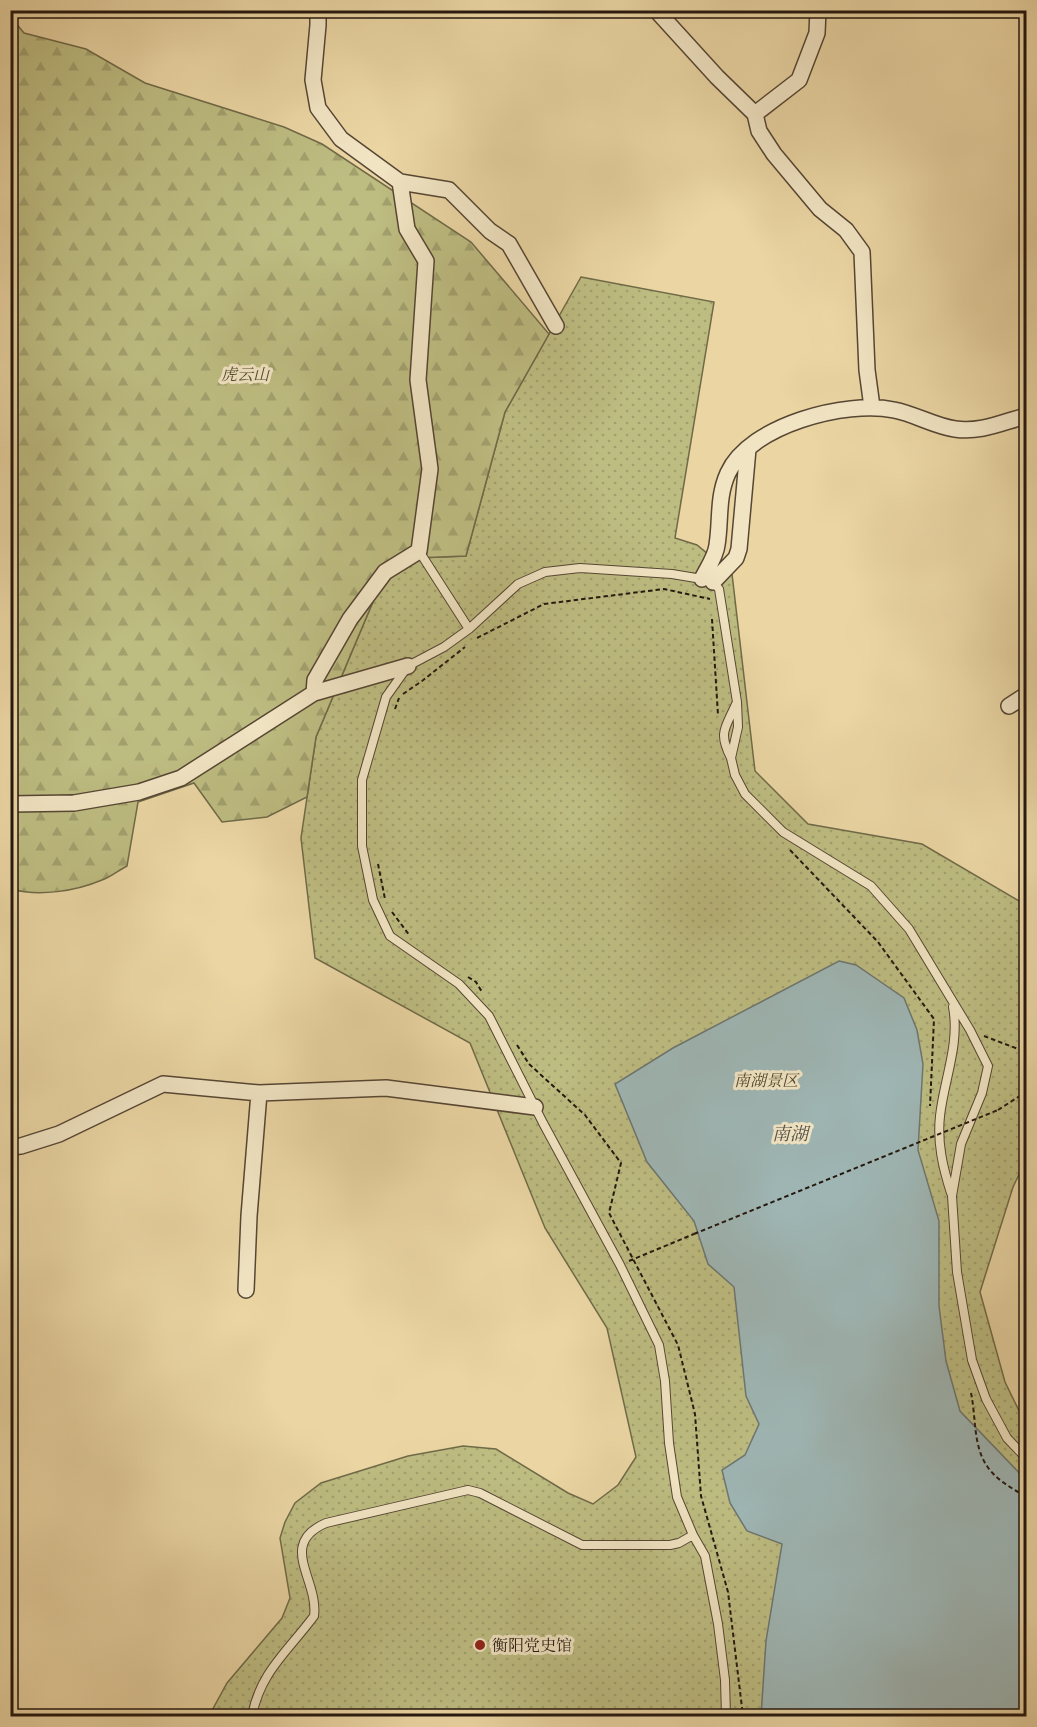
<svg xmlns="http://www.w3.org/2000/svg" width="1037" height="1727" viewBox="0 0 1037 1727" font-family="'IM FELL French Canon','Noto Serif SC',serif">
	<defs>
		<pattern id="green-dots" width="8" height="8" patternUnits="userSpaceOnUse" patternTransform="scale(1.5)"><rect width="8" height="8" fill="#bdbc81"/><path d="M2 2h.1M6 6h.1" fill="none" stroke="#a2a16e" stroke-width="1.8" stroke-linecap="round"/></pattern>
		<pattern id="forest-firs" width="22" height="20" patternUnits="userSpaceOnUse" patternTransform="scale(1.5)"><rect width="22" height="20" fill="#bdbc81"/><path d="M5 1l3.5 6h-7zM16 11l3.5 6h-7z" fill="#a2a16e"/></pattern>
	</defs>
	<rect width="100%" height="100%" fill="#ead5a3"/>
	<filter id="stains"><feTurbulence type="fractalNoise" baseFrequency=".00333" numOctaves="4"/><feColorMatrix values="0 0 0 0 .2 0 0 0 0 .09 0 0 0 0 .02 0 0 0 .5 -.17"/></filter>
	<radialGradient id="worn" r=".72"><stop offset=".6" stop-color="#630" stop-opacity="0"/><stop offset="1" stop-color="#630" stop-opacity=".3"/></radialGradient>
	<path fill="url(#green-dots)" stroke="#706a48" stroke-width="1.5" d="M581,277L714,302L675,538L697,545L732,574L755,771L808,824L922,844L1026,905V1160L1013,1187L980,1292L1005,1382L1026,1425V1716H209L227,1683L282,1618L290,1598L280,1538L285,1522L295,1503L321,1483L408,1456L463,1446L496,1449L568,1493L593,1504L618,1485L636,1457L607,1328L545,1228L470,1043L315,958L301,838L316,737L391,559L466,556L505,412Z"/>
	<path fill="url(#forest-firs)" stroke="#706a48" stroke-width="1.5" d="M10,16L24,33L86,49L145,83L284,127L322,144L471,242L549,334L505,412L466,556L391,559L316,737L307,797L267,817L222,822L194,783L138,802L127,866C119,870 111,877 102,880C76,891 39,897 11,889Z"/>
	<path fill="#9eb5b3" stroke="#6d7671" stroke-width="1.5" d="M839,961L856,965L904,998L917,1030L923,1064L918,1150L939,1221V1306L946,1361L960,1411L1026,1480V1716H761L766,1641L782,1544L747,1531L730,1503L722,1470L745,1455L759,1424L746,1396L734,1287L708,1264L694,1221L647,1162L615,1084L673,1048Z"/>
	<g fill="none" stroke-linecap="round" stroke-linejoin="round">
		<defs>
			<path id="lane" d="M419,551L469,629
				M731,758C718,732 725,729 736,704
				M951,1193C943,1168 937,1143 940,1116C944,1080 960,1044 953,1007
				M252,1716C260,1672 289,1650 314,1616C319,1580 277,1544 326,1523L468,1490L480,1493L582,1545H670L679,1543L693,1535
				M726,1716L725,1680L718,1624L705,1556L693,1535L677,1497L669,1443L665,1381L659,1345L620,1265L543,1123L489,1016L459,984L390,936L373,900L362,846V780L386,697L408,666L444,647L469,629L518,584L545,572L580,568L672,574L702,579L713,582L719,589L737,702L738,727L731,758L735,775L745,794L783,832L871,886L909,929L970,1030L988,1066L982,1093L961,1144L952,1196L957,1272L972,1360L986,1399L1007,1438L1026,1458"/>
			<path id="street" d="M318,10V25L313,80L318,108L341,139L400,182L449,190L490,231L509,244L556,326
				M656,10L717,77L755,114L759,131L774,154L820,209L846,230L862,252L867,370L872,407
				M755,114L799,80L817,33L818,10
				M702,579C707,569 716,556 717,545C721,521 717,497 728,473C750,425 846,400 894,410C915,414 934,426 955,429C980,433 1003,422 1026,416
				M713,582L736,558L739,549L748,449
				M314,693L315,680L350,619L385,572L419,551L430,469L418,380L426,261L407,229L400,182
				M1009,706L1026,695
				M10,804L74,803L139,792L181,778L314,693L408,666
				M10,1147L21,1146L59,1134L163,1084L259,1093L386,1088L535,1107
				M246,1290L249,1216L259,1093"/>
		</defs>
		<use href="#lane" stroke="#564634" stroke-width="10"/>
		<use href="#street" stroke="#564634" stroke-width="18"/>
		<path stroke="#24170f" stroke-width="2" stroke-dasharray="4.5 3" stroke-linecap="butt" d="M712,619L718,715
			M477,638L544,604L664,589L710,599
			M403,694L422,681L465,647
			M395,709L399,698
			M790,850L878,942L934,1019L930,1106
			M378,864L385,899
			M392,912L410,936
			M468,977L476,982L482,992
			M984,1036L1026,1052
			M517,1045L529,1064L585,1115L621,1163L609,1213L678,1345L695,1414L701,1496L728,1592L743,1716
			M998,1110L1026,1092
			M629,1261L694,1234
			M971,1393C976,1416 973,1446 987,1466C996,1480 1012,1488 1026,1497"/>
		<use href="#lane" stroke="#f1e4c3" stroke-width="8"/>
		<use href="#street" stroke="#f1e4c3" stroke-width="15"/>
		<path stroke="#24170f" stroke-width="2" stroke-dasharray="4.5 3" stroke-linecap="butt" d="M694,1234L998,1110"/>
	</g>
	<circle fill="#8f2418" stroke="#f1e4c3" stroke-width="2" cx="480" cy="1645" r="6"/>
	<g text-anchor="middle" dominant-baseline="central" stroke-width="6" stroke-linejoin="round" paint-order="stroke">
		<g font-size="16" font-style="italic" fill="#524931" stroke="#f1e4c3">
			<text x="245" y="374">虎云山</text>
			<text x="766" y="1080">南湖景区</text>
		</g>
		<g font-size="16" fill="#24170f" stroke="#f1e4c3" text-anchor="start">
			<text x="492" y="1645">衡阳党史馆</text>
		</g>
		<g font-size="18" font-style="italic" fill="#4f4e48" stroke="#f1e4c3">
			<text x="790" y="1134">南湖</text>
		</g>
	</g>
	<rect width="1037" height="1727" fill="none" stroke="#ead5a3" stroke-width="36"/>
	<rect x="12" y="12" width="1013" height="1703" fill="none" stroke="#24170f" stroke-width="3"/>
	<rect x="18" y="18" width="1001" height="1691" fill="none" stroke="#24170f" stroke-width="1.5"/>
	<rect width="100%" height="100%" filter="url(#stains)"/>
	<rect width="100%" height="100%" fill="url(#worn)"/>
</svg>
